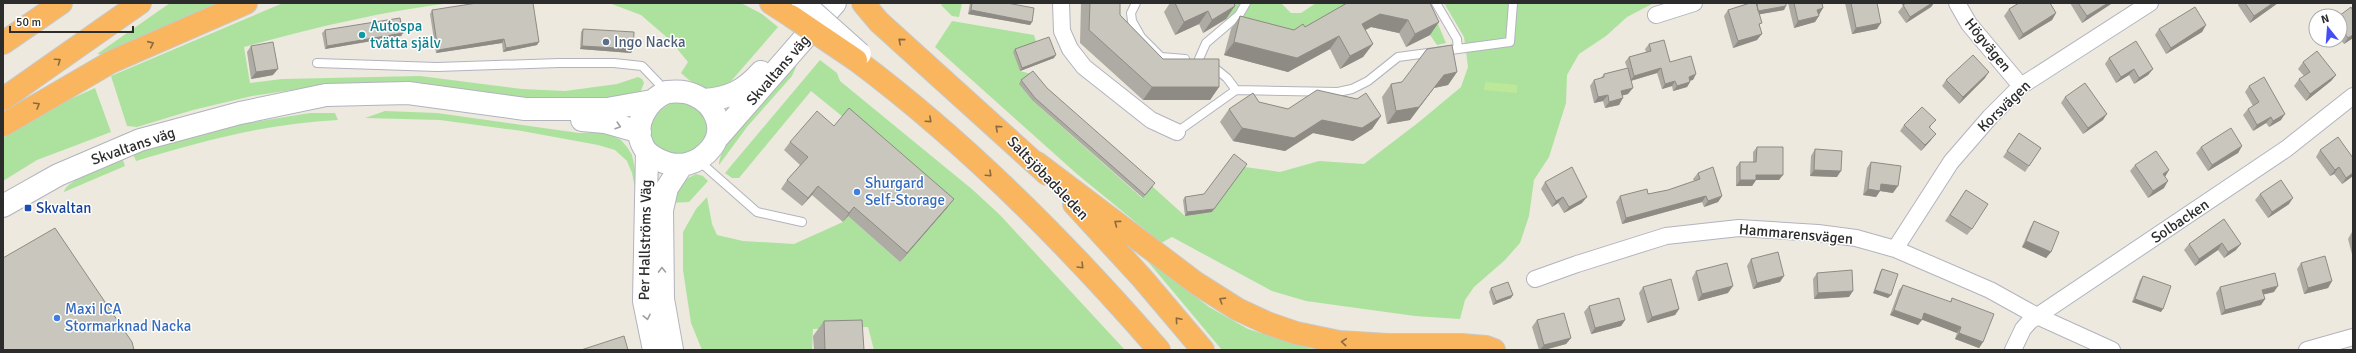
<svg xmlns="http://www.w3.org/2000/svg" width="2356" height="353" viewBox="0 0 2356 353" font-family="Signika,sans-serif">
	<rect width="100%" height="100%" fill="#ede9df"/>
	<path fill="#ace29e" d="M170,3H224L107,55L97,54Z
		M283,3H450C380,12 312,28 244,47L250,83L282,79L420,76L522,89L565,91L617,84L638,77L642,79L644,83L640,93L603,103L318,86L252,96L193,110L137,127L127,126L111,76Z
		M609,3H741L762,14L778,27L726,87L709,90L689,80L681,73L688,62L670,40L641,15Z
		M943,3H962L959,17L952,16L941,5Z
		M1218,3H1242L1235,16L1227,21Z
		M1249,3H1281L1291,13H1301L1316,3H1361L1309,33L1241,21Z
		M1444,3H1654L1627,17L1606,36L1579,54L1567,75L1566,103L1549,157L1534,180L1529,216L1520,243L1505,260L1474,287L1465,300L1460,319L1415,316L1306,301L1272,291L1172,237L1161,243L1077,174L935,47L952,21L1034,35L1037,44L1020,71L1031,74L1033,101L1142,198L1153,187L1185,216L1212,212L1245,167L1280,172L1319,161L1364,164L1419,122L1461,87L1468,67L1464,37Z
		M1438,24L1446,43L1437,45L1430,35Z
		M820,60L837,73L840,81L973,190L1000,215L1125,350H874L868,327L813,329L812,350H702L691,323L683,270V232L696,209L707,197L712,224L717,235L743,241L794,244L843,222L848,216L900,262L843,117L811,91L739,178H732L725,173Z
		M792,64L796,67L792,76L747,127L719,165C717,146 777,82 792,64Z
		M95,88L111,132L37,160L3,181V138L64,102Z
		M675,102C692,102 713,116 707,135C705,141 700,147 697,152L669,157C665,153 658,149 655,145C641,127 658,107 675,102Z
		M385,111L437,113L579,133L604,132L621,140L627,147L632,155L636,174V193L632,173L627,161L615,150L598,145L522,131L440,120L365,118Z
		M310,113H335L338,120C269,123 202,141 136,161L133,154L230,126Z
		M123,160L125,166L64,192C65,180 111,165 123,160Z
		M696,174L703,176L708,181L689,202L669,203L682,181Z
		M1145,258L1209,307L1248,329L1315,350H1222Z"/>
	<path fill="#bde89a" d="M1485,82L1517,85V93L1484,90Z"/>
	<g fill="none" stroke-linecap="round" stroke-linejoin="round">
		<defs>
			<path id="lane" d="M1136,3L1131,13L1132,21L1141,37L1161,57L1185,59
				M1436,3L1457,39L1458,49
				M1199,59L1206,43L1239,15L1246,3
				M317,63L437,67L559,63H614L642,66L666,91
				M1211,65L1227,78L1236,90L1338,92L1352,89L1368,81L1398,57L1510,42L1513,3
				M1177,132L1236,90
				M699,161L757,212L802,222"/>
			<path id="street" d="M1061,3L1062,31L1070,49L1084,67L1151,120L1177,132
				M1957,3L1969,24L2021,86
				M1656,15L1694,3
				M1895,249L1951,162L1990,117L2021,86L2150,3
				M1535,279L1577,264L1666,236L1739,228L1818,233L1856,238L1895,249L1990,290L2037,316L2112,350
				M2013,350L2023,329L2030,321L2286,149L2353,96
				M2307,350L2353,337"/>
			<path id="secondary" d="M667,92C676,91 686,91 694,95C715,104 726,128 712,147C699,164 679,170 659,160C653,157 646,153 643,146C632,125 647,100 667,92Z
				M703,100C728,99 744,91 761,72
				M582,120L605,122L640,132
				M719,136L835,3
				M647,152L644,301L654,350
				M3,206L58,175L140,140L240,113L326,95L408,93L525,109H607L652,101
				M672,350L663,299L662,210L667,188L682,165"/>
			<path id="highway" d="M771,3L791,16
				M863,3L879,22L1047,174
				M3,43L61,3
				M856,60C967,143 1068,245 1159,350
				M3,99L140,3
				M3,125L111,62L246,3
				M1037,163L1196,283L1237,309L1267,323L1296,333L1339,342L1388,345H1462L1486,347L1494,350
				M1074,204L1142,278L1203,350"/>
		</defs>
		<use href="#lane" stroke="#b2b3bf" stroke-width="10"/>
		<use href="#street" stroke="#b2b3bf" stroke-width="18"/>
		<use href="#secondary" stroke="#b2b3bf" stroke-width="24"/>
		<use href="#highway" stroke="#c8c8c8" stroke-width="24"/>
		<use href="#lane" stroke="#fff" stroke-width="8"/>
		<use href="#street" stroke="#fff" stroke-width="16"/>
		<use href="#secondary" stroke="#fff" stroke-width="22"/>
		<use href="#highway" stroke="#f9b65e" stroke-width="22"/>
		<defs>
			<path id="secondary-bridge" d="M803,3L860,54"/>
			<path id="highway-bridge" d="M791,16L856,60"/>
		</defs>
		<use href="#secondary-bridge" stroke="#b2b3bf" stroke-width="24" stroke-linecap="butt"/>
		<use href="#highway-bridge" stroke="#c8c8c8" stroke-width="24" stroke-linecap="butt"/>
		<use href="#secondary-bridge" stroke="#fff" stroke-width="22"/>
		<use href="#highway-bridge" stroke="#f9b65e" stroke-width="22"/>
	</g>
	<path fill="#adaba3" d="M970,3H1007L1032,22L1030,25L968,14Z
		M1081,3H1120V15L1163,59L1219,87L1210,100H1143L1080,43Z
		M1170,3H1234L1226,19L1203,33L1199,24L1175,35L1164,12Z
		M1347,3L1439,22L1430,35L1406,47L1399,33L1371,27L1365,30L1373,44L1363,57L1340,69L1330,49L1288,72L1224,55L1231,29L1240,16L1294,30L1305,27Z
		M1750,3H1786L1784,10L1759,14L1760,27L1757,40L1733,48L1724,16L1728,10Z
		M1788,3H1822L1819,15L1815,22L1794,28Z
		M1845,3H1877V29L1852,34Z
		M1901,3H1934L1931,7L1906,23L1898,12L1903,6Z
		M2070,3H2112L2111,4L2082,23Z
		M2239,3H2278L2250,23L2238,5Z
		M2009,9L2056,13L2052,20L2019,40L2004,16Z
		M432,10L537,45L503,52L502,43L436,53L430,14Z
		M2353,11V38L2344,44L2340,39V16Z
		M2206,25L2202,32L2166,54L2155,35L2159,29Z
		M583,29L633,49L631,53L580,49L581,32Z
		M325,30L403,33L401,36L325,49L322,33Z
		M1649,44L1693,80H1690V82L1687,87L1673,91L1672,86L1662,89L1657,73L1631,81L1628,94L1623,95L1619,105L1605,108L1603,101L1594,103L1590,86L1594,80L1601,78L1604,74L1627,68L1625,62L1629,57L1646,52L1645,49Z
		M251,46L273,75L251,79L247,52Z
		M1015,49L1054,58L1020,71L1013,52Z
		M2109,58L2153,69L2148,75L2134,84L2129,75L2116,83L2105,64Z
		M2303,62L2336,75L2331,81L2306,101L2294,86L2299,79L2304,76L2298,69Z
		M1457,72L1448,85L1434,88L1410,120L1387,124L1382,97L1391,84Z
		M1985,78L1959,104L1942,86L1946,80Z
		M1021,80L1047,88L1153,187L1143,198L1033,101L1019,84Z
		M2249,86L2281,120L2269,127L2266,123L2253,131L2243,115L2248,109L2253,106L2245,92Z
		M2065,97L2103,120L2083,134L2061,103Z
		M1259,102L1288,109L1381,116L1372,129L1353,141L1313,133L1285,151L1233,141L1220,122L1229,109Z
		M1904,125L1931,126L1930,128L1931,140L1921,151L1900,131Z
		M834,126L947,208L900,262L848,216L843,222L812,195L802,206L781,189L787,180L800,165L784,150L790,142Z
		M2019,133L2041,148L2025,172L2003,157Z
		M2242,146L2238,153L2208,171L2196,153L2201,147Z
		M1757,147L1779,180H1756L1752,186H1736V167L1740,162H1753V152Z
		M1815,149L1837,177L1810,176L1811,156Z
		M2320,150L2353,158V176L2342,184L2334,174L2330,176L2316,157Z
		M1871,162L1893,193L1880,191L1876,197L1863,195L1867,168Z
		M2135,165L2169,170L2165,176L2164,188L2148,198L2130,171Z
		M1698,173L1722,196L1718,202L1704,207L1702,202L1622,224L1616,202L1620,196L1648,194L1668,190L1694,181L1693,179Z
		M1545,182L1582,203L1564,213L1558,203L1552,207L1541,189Z
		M1966,190L1972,229L1967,235L1945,221Z
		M2260,194L2289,204L2268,218L2255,200Z
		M1185,197L1212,212L1185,216L1183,200Z
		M2224,219L2236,250L2224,258L2218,250L2195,266L2184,250L2189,244Z
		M2034,221L2051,252L2046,258L2022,247L2030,228Z
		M2352,232H2353V258L2348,239Z
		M1751,259L1780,282L1753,289L1747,266Z
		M2301,263L2332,281L2328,288L2304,294L2297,269Z
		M1882,269L1888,298L1873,293L1880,272Z
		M1696,271L1728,293L1698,301L1692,278Z
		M1817,273L1849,297L1814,299L1813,279Z
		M2143,276L2161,312L2132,302L2140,280Z
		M1903,285L1950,302L1952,298L1983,342L1979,348L1955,339L1957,333L1922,319L1918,325L1890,315L1899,290Z
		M1643,287L1679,309L1675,315L1647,323L1639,293Z
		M2220,287L2274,292L2263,294L2265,299L2261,305L2221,315L2216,293Z
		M1491,288L1511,298L1493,305L1489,292Z
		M1589,306L1625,320L1621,326L1591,334L1584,312Z
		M1537,320L1571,338L1566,344L1544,350H1539L1532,327Z
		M824,321L864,350H814L813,336Z"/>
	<path fill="#8d8b84" d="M1932,3H1934L1931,7L1906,23L1910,17Z
		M2108,3H2112L2111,4L2082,23L2087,16Z
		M2273,3H2278L2250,23L2254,16Z
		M1235,6L1226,19L1203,33L1212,20Z
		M1786,6L1784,10L1756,15L1758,11Z
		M1823,8L1819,15L1813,16L1817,10Z
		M971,10L1032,22L1030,25L968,14Z
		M1208,11L1199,24L1175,35L1184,22Z
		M2056,13L2052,20L2019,40L2023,34Z
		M1380,14L1408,20L1399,33L1371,27L1353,37L1362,24Z
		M1819,16L1815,22L1794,28L1798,21Z
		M1439,22L1430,35L1406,47L1415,34Z
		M1881,23L1877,29L1852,34L1856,28Z
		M2206,25L2202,32L2166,54L2171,48Z
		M403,33L401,36L325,49L327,46Z
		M1762,34L1757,40L1733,48L1738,41Z
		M2353,35V38L2344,44L2348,38Z
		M1339,36L1330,49L1288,72L1224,55L1234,42Z
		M504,39L502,43L436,53L438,50Z
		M539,42L537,45L503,52L506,48Z
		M1373,44L1363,57L1340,69L1350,56Z
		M582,46L633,49L631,53L580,49Z
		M1056,55L1054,58L1020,71L1022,68Z
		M1661,68L1657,73L1630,81L1634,76Z
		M278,69L273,75L251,79L256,72Z
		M2134,69L2129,75L2116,83L2121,77Z
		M2153,69L2148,75L2134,84L2139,78Z
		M1457,72L1448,85L1434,88L1410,120L1387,124L1396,111L1444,75Z
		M1989,72L1985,78L1959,104L1963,97Z
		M1696,74L1693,80L1685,82L1689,77Z
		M2336,75L2331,81L2306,101L2310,94Z
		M1675,81L1672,86L1662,89L1665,84Z
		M1690,82L1687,87L1673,91L1677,86Z
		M1152,87H1219L1210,100H1143Z
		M1633,88L1628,94L1617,97L1621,91Z
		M1608,95L1603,101L1594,103L1598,97Z
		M1623,98L1619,105L1605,108L1609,102Z
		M2107,114L2103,120L2083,134L2088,128Z
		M2285,114L2281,120L2269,127L2273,121Z
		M1381,116L1372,129L1353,141L1313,133L1285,151L1233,141L1242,128L1322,120Z
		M2271,117L2266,123L2253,131L2257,125Z
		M1936,134L1931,140L1921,151L1925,145Z
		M2242,146L2238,153L2208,171L2212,165Z
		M1245,167L1212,212L1185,216L1187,212Z
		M2339,167L2334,174L2330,176L2335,170Z
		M1814,170L1841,171L1837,177L1810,176Z
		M2169,170L2165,177L2163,174Z
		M2353,173V176L2342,184L2346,178Z
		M1756,175H1783L1779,180H1753Z
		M1740,180H1756L1752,186H1736Z
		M2168,181L2164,188L2148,198L2153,191Z
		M1881,184L1898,186L1893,193L1880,191L1876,197L1863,195L1868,189Z
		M818,186L812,195L802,206L808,198Z
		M1706,196L1702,202L1622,224L1626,218Z
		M1722,196L1718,202L1704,207L1708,201Z
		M1563,197L1558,203L1552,207L1556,201Z
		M1587,197L1582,203L1564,213L1569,207Z
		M2293,198L2289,204L2268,218L2272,212Z
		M954,199L947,208L900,262L907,253Z
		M854,207L848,216L843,222L849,213Z
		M2026,241L2051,252L2046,258L2022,247Z
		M2222,243L2218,250L2195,266L2199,259Z
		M2241,244L2236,250L2224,258L2228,252Z
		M1784,276L1780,282L1753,289L1757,283Z
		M2332,281L2328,288L2304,294L2308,288Z
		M1733,286L1728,293L1698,301L1702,294Z
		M2278,286L2274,292L2258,296L2262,290Z
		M1875,290L1891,295L1888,298L1873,293Z
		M1853,291L1849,297L1814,299L1818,293Z
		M1513,295L1511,298L1493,305L1496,301Z
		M2135,299L2163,309L2161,312L2132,302Z
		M2265,299L2261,305L2221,315L2225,310Z
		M1679,309L1675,315L1647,323L1652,317Z
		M1894,310L1922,320L1918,325L1890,315Z
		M1924,313L1961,327L1957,333L1920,319Z
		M1625,320L1621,326L1591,334L1595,328Z
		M1959,333L1983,342L1979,348L1955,339Z
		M1571,338L1566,344L1544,350H1540L1544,345Z"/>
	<path fill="#c9c7bd" stroke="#8d8b84" d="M477,3H533L539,42L506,48L504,39L438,50L432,10Z
		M972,3H1007L1034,8L1032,22L971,10Z
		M1090,3H1120V15L1163,59H1219V87H1152L1089,30Z
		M1175,3H1234L1235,6L1212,20L1208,11L1184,22Z
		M1347,3H1430L1439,22L1415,34L1408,20L1380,14L1362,24L1373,44L1350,56L1339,36L1297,58L1234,42L1240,16L1294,30L1303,24L1305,27Z
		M1750,3H1756L1762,23L1759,24L1762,34L1738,41L1728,10Z
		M1757,3H1786V6L1758,11Z
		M1794,3H1822L1823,8L1817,10L1819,16L1798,21Z
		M1851,3H1877L1881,23L1856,28Z
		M1906,3H1932L1910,17L1903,5Z
		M2019,3H2050L2056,13L2023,34L2009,9Z
		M2078,3H2108L2087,16Z
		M2245,3H2273L2254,16Z
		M2195,7L2206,25L2171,48L2159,29Z
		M2351,7L2353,11V35L2348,38L2340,27V16H2339Z
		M400,18L403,33L327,46L325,30Z
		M583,29L634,32L633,49L582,46Z
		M1049,37L1056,55L1022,68L1015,49Z
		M1664,40L1670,62L1691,56L1696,74L1689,77L1690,82L1677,86L1675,81L1665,84L1661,68L1634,76L1629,57L1651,51L1649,44Z
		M2136,41L2153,69L2139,78L2134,69L2121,77L2109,58Z
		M273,42L278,69L256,72L251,46Z
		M1452,45L1457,72L1444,75L1419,107L1396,111L1391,84L1402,82L1427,49Z
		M2317,51L2336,75L2310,94L2299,79L2310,72L2303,62Z
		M1973,55L1989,72L1963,97L1946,80Z
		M1628,68L1633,88L1621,91L1623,98L1609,102L1608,95L1598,97L1594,80L1604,77V74Z
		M1033,71L1047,88L1155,183L1145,195L1035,98L1021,80Z
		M2264,77L2285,114L2273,121L2271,117L2257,125L2248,109L2259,102L2249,86Z
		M2085,83L2107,114L2088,128L2065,97Z
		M1317,90L1357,99L1366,93L1381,116L1362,128L1322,120L1294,138L1242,128L1229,109L1253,93L1259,102L1288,109Z
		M1922,107L1936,120L1929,127L1936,134L1925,145L1904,125Z
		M849,108L954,199L907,253L854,207L849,213L818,186L808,198L787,180L808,157L790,142L817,111L834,126Z
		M2231,128L2242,146L2212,165L2201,147Z
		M2019,133L2041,148L2029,166L2007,151Z
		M2338,137L2353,158V173L2346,178L2339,167L2335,170L2320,150Z
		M1757,147H1783V175H1756V180H1740V162H1756Z
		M1815,149L1842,151L1841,171L1814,170Z
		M2156,151L2169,170L2163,174L2168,181L2153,191L2135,165Z
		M1234,154L1247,164L1214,209L1187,212L1185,197L1204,194Z
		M1871,162L1901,166L1898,186L1881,184L1880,191L1868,189Z
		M1572,167L1587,197L1569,207L1563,197L1556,201L1545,182Z
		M1713,167L1722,196L1708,201L1706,196L1626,218L1620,196L1647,189L1648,194L1668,190L1700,179L1698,173Z
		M2281,180L2293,198L2272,212L2260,194Z
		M1966,190L1988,204L1972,229L1950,215Z
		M2224,219L2241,244L2228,252L2222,243L2199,259L2189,244Z
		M2034,221L2059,232L2051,252L2026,241Z
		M55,228L132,342L134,350H3V258Z
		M1778,252L1784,276L1757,283L1751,259Z
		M2325,256L2332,281L2308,288L2301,263Z
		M1727,263L1733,286L1702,294L1696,271Z
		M1882,269L1898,274L1891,295L1875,290Z
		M1852,270L1853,291L1818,293L1817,273Z
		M2275,273L2278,286L2262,290L2265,299L2225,310L2220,287Z
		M2143,276L2171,286L2163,309L2135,299Z
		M1671,279L1679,309L1652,317L1643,287Z
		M1508,282L1513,295L1496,301L1491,288Z
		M1903,285L1951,302L1952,298L1994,314L1983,342L1959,333L1961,327L1924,313L1922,320L1894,310Z
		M1619,298L1625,320L1595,328L1589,306Z
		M1564,313L1571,338L1544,345L1537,320Z
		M862,320L864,350H825L824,321Z
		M624,336L628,350H581Z"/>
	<defs><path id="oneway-chevron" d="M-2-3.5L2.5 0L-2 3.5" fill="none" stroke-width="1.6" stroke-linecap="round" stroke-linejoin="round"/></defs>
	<g stroke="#886a42">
		<use href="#oneway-chevron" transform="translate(901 41) rotate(-139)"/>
		<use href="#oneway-chevron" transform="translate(151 44) rotate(-24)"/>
		<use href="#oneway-chevron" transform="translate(58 61) rotate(-35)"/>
		<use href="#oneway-chevron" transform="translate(37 105) rotate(-30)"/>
		<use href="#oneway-chevron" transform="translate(929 120) rotate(42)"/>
		<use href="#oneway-chevron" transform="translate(998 128) rotate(-138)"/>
		<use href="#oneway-chevron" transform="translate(989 174) rotate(43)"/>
		<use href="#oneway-chevron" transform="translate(1117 223) rotate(-143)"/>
		<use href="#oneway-chevron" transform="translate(1081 266) rotate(45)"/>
		<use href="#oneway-chevron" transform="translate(1222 300) rotate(-148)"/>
		<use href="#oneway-chevron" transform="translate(1178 320) rotate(-131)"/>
		<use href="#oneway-chevron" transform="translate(1344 342) rotate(-175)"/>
	</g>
	<g stroke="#a0a0a0">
		<use href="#oneway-chevron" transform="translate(618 126) rotate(17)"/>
		<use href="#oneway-chevron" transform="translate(662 270) rotate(-91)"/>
		<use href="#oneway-chevron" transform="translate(647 317) rotate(78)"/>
	</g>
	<circle fill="#0f9aa8" stroke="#fff" stroke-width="1.5" cx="362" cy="35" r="4"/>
	<circle fill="#5c6f8a" stroke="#fff" stroke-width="1.5" cx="606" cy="42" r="4"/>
	<g fill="#3f7fe0" stroke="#fff" stroke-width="1.5">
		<circle cx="857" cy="192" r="4"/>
		<circle cx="57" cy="318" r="4"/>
	</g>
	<rect fill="#1a4fb4" stroke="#fff" stroke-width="1.5" x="24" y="204" width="8" height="8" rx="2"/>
	<g text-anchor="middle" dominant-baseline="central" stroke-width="3" stroke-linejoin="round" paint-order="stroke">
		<g font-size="15" fill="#0d838f" stroke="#fff" text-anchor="start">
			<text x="370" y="26">Autospa<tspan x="370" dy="17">tvätta själv</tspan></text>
		</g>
		<g font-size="15" fill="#4e5e75" stroke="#fff" text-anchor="start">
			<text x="614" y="42">Ingo Nacka</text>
		</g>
		<g font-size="15" fill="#2c2c2c" stroke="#fff">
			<text transform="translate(1988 45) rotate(51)">Högvägen</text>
			<text transform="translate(778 70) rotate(-49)">Skvaltans väg</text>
			<text transform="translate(2004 106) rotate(-44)">Korsvägen</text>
			<text transform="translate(133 146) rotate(-19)">Skvaltans väg</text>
			<text transform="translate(1048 178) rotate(46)">Saltsjöbadsleden</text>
			<text transform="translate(2180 221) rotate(-34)">Solbacken</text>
			<text transform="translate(1796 234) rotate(5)">Hammarensvägen</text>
			<text transform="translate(645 240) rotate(-89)">Per Hallströms Väg</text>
		</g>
		<g font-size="15" fill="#366cbe" stroke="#fff" text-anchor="start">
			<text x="865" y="183">Shurgard<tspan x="865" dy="17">Self-Storage</tspan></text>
			<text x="65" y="309">Maxi ICA<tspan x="65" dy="17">Stormarknad Nacka</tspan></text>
		</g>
		<g font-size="15" fill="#164399" stroke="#fff" text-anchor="start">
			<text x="36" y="208">Skvaltan</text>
		</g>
	</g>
	<rect width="2356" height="353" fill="none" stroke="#2c2c2c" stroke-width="8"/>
	<g transform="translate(2328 28) rotate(343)"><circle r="19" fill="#ffffff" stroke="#ababab"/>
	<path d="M0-3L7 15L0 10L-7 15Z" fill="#454ef4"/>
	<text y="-6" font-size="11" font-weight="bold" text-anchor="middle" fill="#2c2c2c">N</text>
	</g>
	<path d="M10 26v6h123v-6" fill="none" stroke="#2c2c2c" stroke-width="2"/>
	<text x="16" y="26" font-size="12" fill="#2c2c2c" stroke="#ffffff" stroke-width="3" paint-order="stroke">50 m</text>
</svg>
